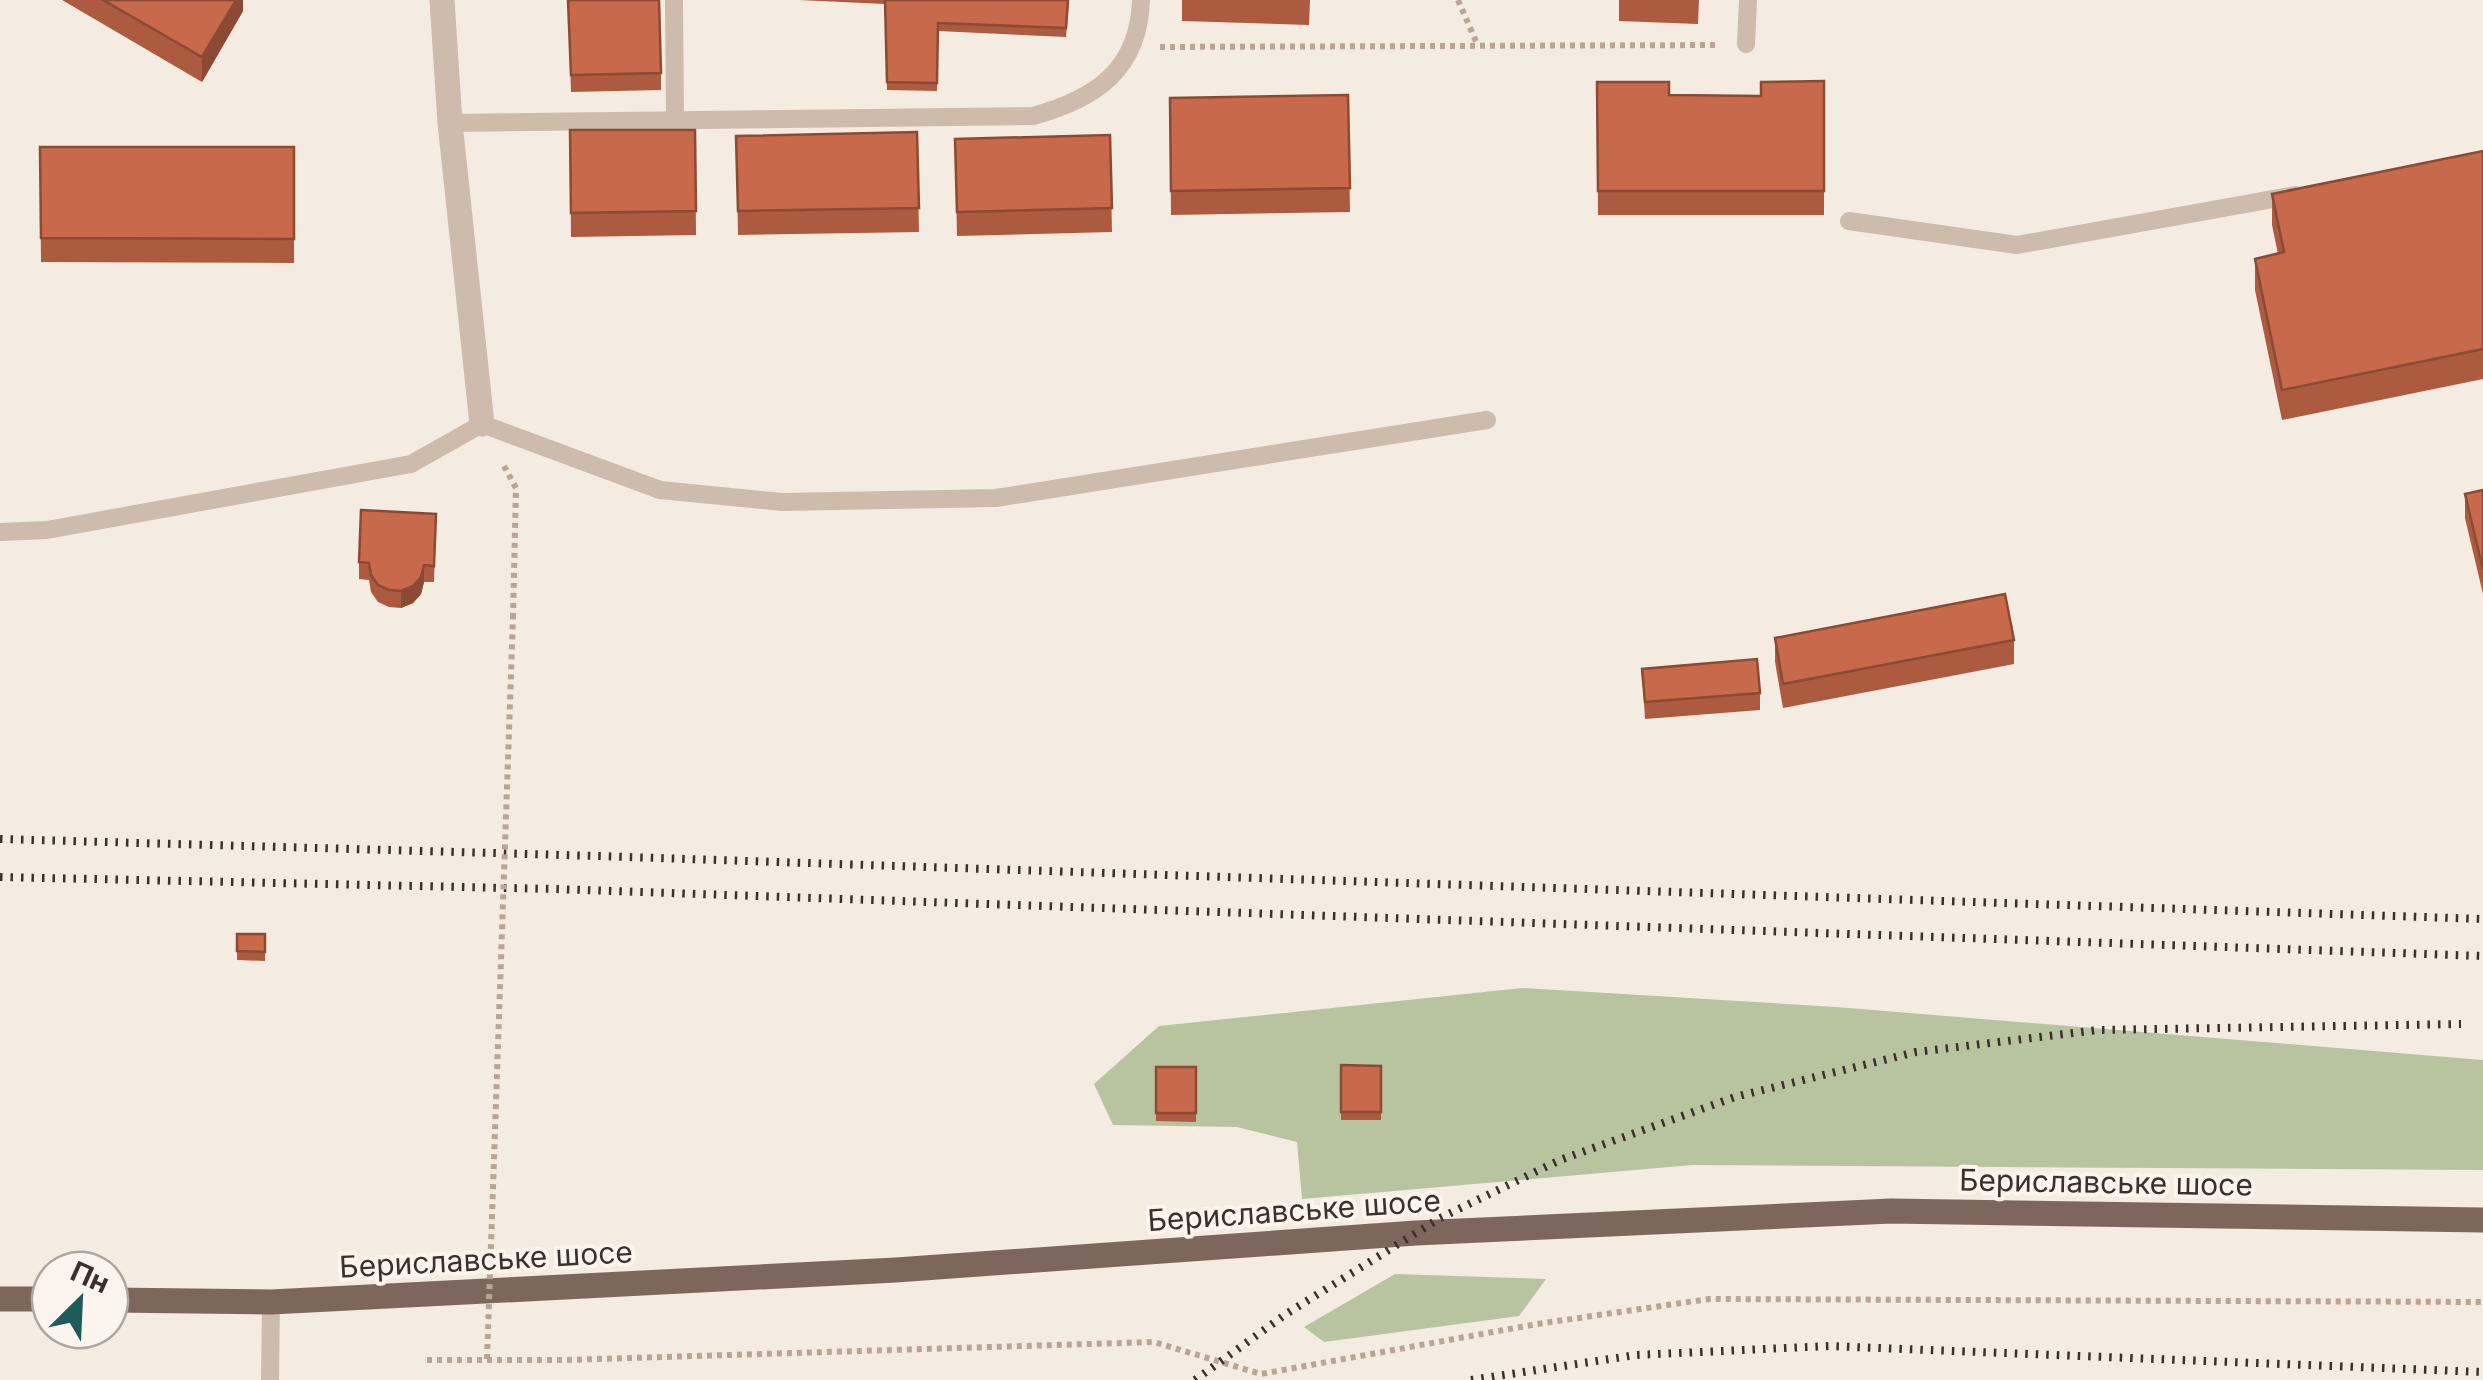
<svg xmlns="http://www.w3.org/2000/svg" width="2483" height="1380" viewBox="0 0 2483 1380" font-family="Inter,sans-serif">
	<rect width="100%" height="100%" fill="#f4ebe1"/>
	<path fill="#b8c4a0" d="M1522,988L1836,1007L2483,1060V1170L1692,1165L1302,1199L1297,1142L1237,1127L1113,1125L1094,1084L1159,1026Z
		M1395,1274L1546,1279L1519,1316L1324,1342L1304,1327Z"/>
	<g fill="none" stroke-linecap="round" stroke-linejoin="round">
		<path stroke="#b9a596" stroke-width="6" stroke-dasharray="5 5" stroke-linecap="butt" d="M1458,0L1478,46
			M1160,47L1718,45
			M504,466L516,488L513,617
			M427,1360H565L1154,1342L1261,1374L1537,1324L1709,1299L2483,1302"/>
		<path stroke="#cdbbac" stroke-width="18" d="M674,0L675,120
			M1746,44L1748,0
			M450,123L1033,116C1095,99 1139,70 1141,0
			M1849,221L2017,245L2296,195
			M0,532L47,530L411,464L482,424L660,490L782,502L996,498L1487,420
			M270,1380L271,1302"/>
		<path stroke="#cdbbac" stroke-width="25" d="M442,0L450,123L482,424"/>
		<path stroke="#7d675c" stroke-width="25" d="M0,1299H50
			M110,1300L271,1302L896,1270L1416,1233L1891,1211L2483,1220"/>
		<path stroke="#3b302b" stroke-width="8" stroke-dasharray="2.5 8" stroke-linecap="butt" d="M0,839L598,856L2483,919
			M0,877L555,889L2483,956
			M1195,1380L1286,1314L1440,1218L1560,1160L1735,1097L1916,1052L2098,1030L2461,1024
			M1471,1380L1636,1355L1829,1346L2483,1372"/>
		<path stroke="#b9a596" stroke-width="6" stroke-dasharray="5 5" stroke-linecap="butt" d="M487,1359L513,617"/>
	</g>
	<path fill="#ac5a40" d="M62,0H243V11L202,82Z
		M568,0L661,73V90L571,92Z
		M799,0H1069L1066,37L938,31L937,91L887,90L885,4Z
		M1182,0H1310L1309,25L1182,21Z
		M1619,0H1699L1698,24L1619,21Z
		M1824,81V215H1598L1597,82L1669,95L1761,96Z
		M1348,95L1350,212L1171,215L1170,98Z
		M570,130H695L696,235L571,237Z
		M917,132L919,232L738,235L736,136Z
		M1110,135L1112,232L957,236L955,139Z
		M40,147H294V263L41,262Z
		M2483,151V379L2282,420L2255,290V259L2278,254L2272,225V194Z
		M2483,490V594L2465,518V494Z
		M436,514L434,582H424L421,594L413,603L401,608L389,607L378,602L371,592L369,580L359,579V562Z
		M1775,638L2014,640V664L1783,708L1775,662Z
		M1642,669L1760,693V710L1645,719Z
		M237,934H265V961L237,960Z
		M1341,1065L1381,1066V1120H1341Z
		M1156,1067H1196V1122L1156,1121Z"/>
	<path fill="#8c4a34" d="M236,0H243V11L202,82V57Z
		M424,565V582L421,594L413,603L401,608V591Z"/>
	<path fill="#c8694b" stroke="#8c4a34" stroke-width="2.5" d="M103,0H236L202,57Z
		M568,0H659L661,73L571,75Z
		M885,0H1068L1066,28L938,23L937,83L887,82Z
		M1824,81V191H1598L1597,82H1669V95L1761,96V82Z
		M1348,95L1350,188L1171,191L1170,98Z
		M570,130H695L696,211L571,213Z
		M917,132L919,208L738,211L736,136Z
		M1110,135L1112,208L957,212L955,139Z
		M40,147H294V239L41,238Z
		M2483,151V349L2282,390L2255,259L2284,252L2272,194Z
		M2483,490V570L2465,494Z
		M361,510L436,514L434,566L424,565L421,577L413,586L401,591L389,590L378,585L371,575L369,563L359,562Z
		M2005,594L2014,640L1783,684L1775,638Z
		M1757,659L1760,693L1645,702L1642,669Z
		M237,934H265V952L237,951Z
		M1341,1065L1381,1066V1112H1341Z
		M1156,1067H1196V1113H1156Z"/>
	<g text-anchor="middle" dominant-baseline="central" stroke-width="8" stroke-linejoin="round" paint-order="stroke">
		<g font-size="30" fill="#3b302b" stroke="#fbf5ee">
			<text transform="translate(2106 1182) rotate(1)">Бериславське шосе</text>
			<text transform="translate(1294 1210) rotate(-4)">Бериславське шосе</text>
			<text transform="translate(486 1259) rotate(-3)">Бериславське шосе</text>
		</g>
	</g>
	<g transform="translate(80 1300) rotate(24)"><circle r="48" fill="#fbf5ee" stroke="#aea6a0" stroke-width="2.5"/>
	<path d="M0-8L18 38L0 25L-18 38Z" fill="#1f5a5e"/>
	<text y="-15" font-size="28" font-weight="bold" text-anchor="middle" fill="#3b302b">Пн</text>
	</g>
</svg>
